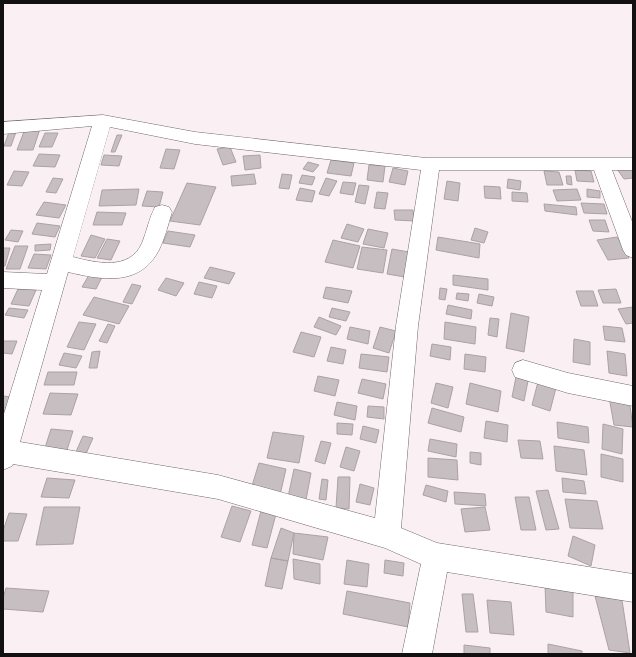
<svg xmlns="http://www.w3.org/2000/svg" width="636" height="657" viewBox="0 0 636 657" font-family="'Times New Roman',serif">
	<rect width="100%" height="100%" fill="#faf0f4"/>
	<path fill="#c7bec1" stroke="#aba2a5" d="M25,129H40L33,150H17Z
		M9,132H16L11,146H4Z
		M45,133H58L52,147H39Z
		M117,135H122L115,152H111Z
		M230,147L236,162L223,165L217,149Z
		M166,149L180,150L174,169L160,168Z
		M39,154L60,155L55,167L33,166Z
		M104,155L122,156L119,166L101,165Z
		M260,155L261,168L245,170L243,156Z
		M331,160L354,163L351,176L327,173Z
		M308,162L319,165L313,172L303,169Z
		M369,165L385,166L383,182L367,180Z
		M633,167V178L624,179L617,169Z
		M393,168L408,171L405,185L389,182Z
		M575,170L591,171L594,182L577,181Z
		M14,171L29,172L22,186L7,185Z
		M544,171L559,172L563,185H547Z
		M254,174L256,184L232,186L231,176Z
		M282,174L292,175L289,189L279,188Z
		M302,175L315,177L312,185L299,183Z
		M566,176H571L572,185L567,184Z
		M53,178L63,179L56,193L46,192Z
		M326,178L337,181L329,196L319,194Z
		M508,179L521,181L520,190L507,188Z
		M447,181L460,183L458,201L444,199Z
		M343,182L356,183L353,195L340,193Z
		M187,183L216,187L200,225L170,221Z
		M359,185L369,186L365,204L355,202Z
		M484,186L500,187L501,199L485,198Z
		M300,188L315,191L312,202L296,200Z
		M139,189L136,205L99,206L102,190Z
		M577,189L581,200L557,201L553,190Z
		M587,189L600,191V198L587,197Z
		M147,191L163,192L159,207L142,206Z
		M377,192L388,193L385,209L374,208Z
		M512,192L527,193L528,202L512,201Z
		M44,202L66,205L59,218L36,215Z
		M581,203L604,204L607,214L584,213Z
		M544,204L576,207L577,215L545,211Z
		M394,210H413L414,221L395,220Z
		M97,212L126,213L122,225H93Z
		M589,220H605L609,232L593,231Z
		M37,223L60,226L55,237L32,234Z
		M347,224L364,229L358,242L341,238Z
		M475,228L488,232L484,243L471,240Z
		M368,229L388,233L384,248L363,244Z
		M11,230L23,231L18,242L5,240Z
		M168,231L195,235L190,247L163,243Z
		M91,235L105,239L95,258L81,256Z
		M438,237L480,244L479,258L436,250Z
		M617,237L629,258L608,260L597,240Z
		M107,239L120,241L111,260L97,258Z
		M333,240L360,246L353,268L325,262Z
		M51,244L50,250L35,251V245Z
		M15,246H28L20,269H6Z
		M362,247L387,250L383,273L357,269Z
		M3,248H10L5,266H3Z
		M392,249L409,252L405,277L387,274Z
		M34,254L51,255L46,269L28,268Z
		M210,267L235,273L229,284L204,278Z
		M89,275L102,277L96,289L82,287Z
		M453,275L488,279V290L453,285Z
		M166,278L184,283L176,296L158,290Z
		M199,282L217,286L212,298L194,294Z
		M132,284L141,286L132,304L123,302Z
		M326,287L352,291L348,303L323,298Z
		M440,288L447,289L445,300L439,299Z
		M18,289L36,290L29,306L11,304Z
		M616,289L621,303H603L598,290Z
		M576,291H593L598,306H581Z
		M457,293L469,294L468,301L456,299Z
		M479,294L494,297L492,306L477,303Z
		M94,297L129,306L119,324L83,315Z
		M448,305L472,310L471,319L446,314Z
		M633,307V323L626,324L618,309Z
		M9,308L28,310L24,318L5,315Z
		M332,308L350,312L346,321L329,317Z
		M511,313L529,317L524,352L506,348Z
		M319,317L341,326L336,335L314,327Z
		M490,318L499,319L497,337L488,335Z
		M79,322L96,324L84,350L67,347Z
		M445,322L476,327L475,344L444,339Z
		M108,324L115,326L107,343L99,341Z
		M603,326L622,328L625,342L605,340Z
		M350,327L370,331L368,344L347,339Z
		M380,327L396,331L389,353L373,348Z
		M301,332L321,337L314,357L293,352Z
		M574,339L590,342V365L573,362Z
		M3,341H17L12,354L3,353Z
		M432,344L451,347L450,360L430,356Z
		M331,347L346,350L343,364L327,361Z
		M100,351L97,368H89L92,352Z
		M607,351L625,354L627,376L609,373Z
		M64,353L82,356L76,368L59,365Z
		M361,354L389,357L387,372L359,368Z
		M465,354L486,357L485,372L464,369Z
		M48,372H77L74,385H44Z
		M318,376L339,380L335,396L314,391Z
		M516,377L528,381L524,401L512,397Z
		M539,378L557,384L550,411L532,405Z
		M362,379L386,384L383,399L358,393Z
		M436,383L453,387L448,408L431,403Z
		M470,383L501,391L498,412L466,404Z
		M50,393L78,394L71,415L43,414Z
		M3,396L12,397L3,419Z
		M609,397L629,399L633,427L614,425Z
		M337,402L357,406L355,420L334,415Z
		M368,406L384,407V419L367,417Z
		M432,408L464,417L461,432L428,423Z
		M486,421L508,425L507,442L484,438Z
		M557,422L588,427L589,443L558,438Z
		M337,423L353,424L352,435L337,434Z
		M603,424L623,429L622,454L602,449Z
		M363,426L379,430L376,443L360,439Z
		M51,429L73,431L66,453L44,451Z
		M273,432L304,436L299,463L267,458Z
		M83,436L93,438L85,456L75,454Z
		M430,439L457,444L456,457L428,451Z
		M518,440L540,441L543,459L521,458Z
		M321,441L331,443L325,464L315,461Z
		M554,446L584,450L587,475L556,471Z
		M346,447L360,451L354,471L340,467Z
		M470,452L481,453V465L470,463Z
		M601,454L623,459V482L601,477Z
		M428,458L457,460L458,480L428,477Z
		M259,463L286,469L280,495L251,489Z
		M294,469L311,473L306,500L288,497Z
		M338,477H350L349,509L336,508Z
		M47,478L75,480L69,498L41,497Z
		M562,478L584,481L586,494L563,492Z
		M322,479L328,480L326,500L319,499Z
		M360,484L374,488L370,505L356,502Z
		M426,485L448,491L446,502L423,495Z
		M548,490L559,529L546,530L536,491Z
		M454,492L485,494L486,506L455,504Z
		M515,497H529L536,530H521Z
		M565,499L597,501L603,529L570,528Z
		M232,506L251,511L240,542L221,537Z
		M44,507H80L73,544L36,545Z
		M485,507L490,530L465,532L461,509Z
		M261,511L276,514L267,548L252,545Z
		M9,513L27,514L18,541H3V531Z
		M281,528L294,533L288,561L271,558Z
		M294,533L328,537L323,560L293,554Z
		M573,536L595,545L591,566L568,556Z
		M271,558L288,561L282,589L265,586Z
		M293,559L320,564V584L294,579Z
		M347,560L369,564L367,587L344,584Z
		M385,560L404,563L403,576L384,573Z
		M545,585L573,590V617L546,612Z
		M6,588L49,591L43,612L3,609V598Z
		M347,591L410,603L408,627L343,614Z
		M462,594H473L478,632H466Z
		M595,596L622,600L630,653L609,650Z
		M487,600L511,602L514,635L490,633Z
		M548,644L582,651V654H548Z
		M464,645L490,648V654H464Z"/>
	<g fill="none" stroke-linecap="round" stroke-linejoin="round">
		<defs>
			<path id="minor" d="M103,115L195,132L426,158H633V170H612L633,224V258L626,255L623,250L594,170H439L418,326L401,528L437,543L633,574V602L447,572L432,654H402L421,564L385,548L218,499L13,464L12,466L3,470V417L42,290L3,288V272L47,274L92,126L3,134V122ZM110,127L195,144L421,170L396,326L375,518L218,475L20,442L68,272C102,280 140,287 159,250C165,238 168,225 172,212L169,207L162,205L155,207C149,218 147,231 142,243C130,271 96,263 73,257Z
				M523,360L568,373L633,386V406L568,393L515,377L512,370L515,363Z"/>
		</defs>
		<use href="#minor" stroke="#70686b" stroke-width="1"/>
		<use href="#minor" fill="#fff" fill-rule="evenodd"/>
	</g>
	<rect width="636" height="657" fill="none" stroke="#131011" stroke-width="8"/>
</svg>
